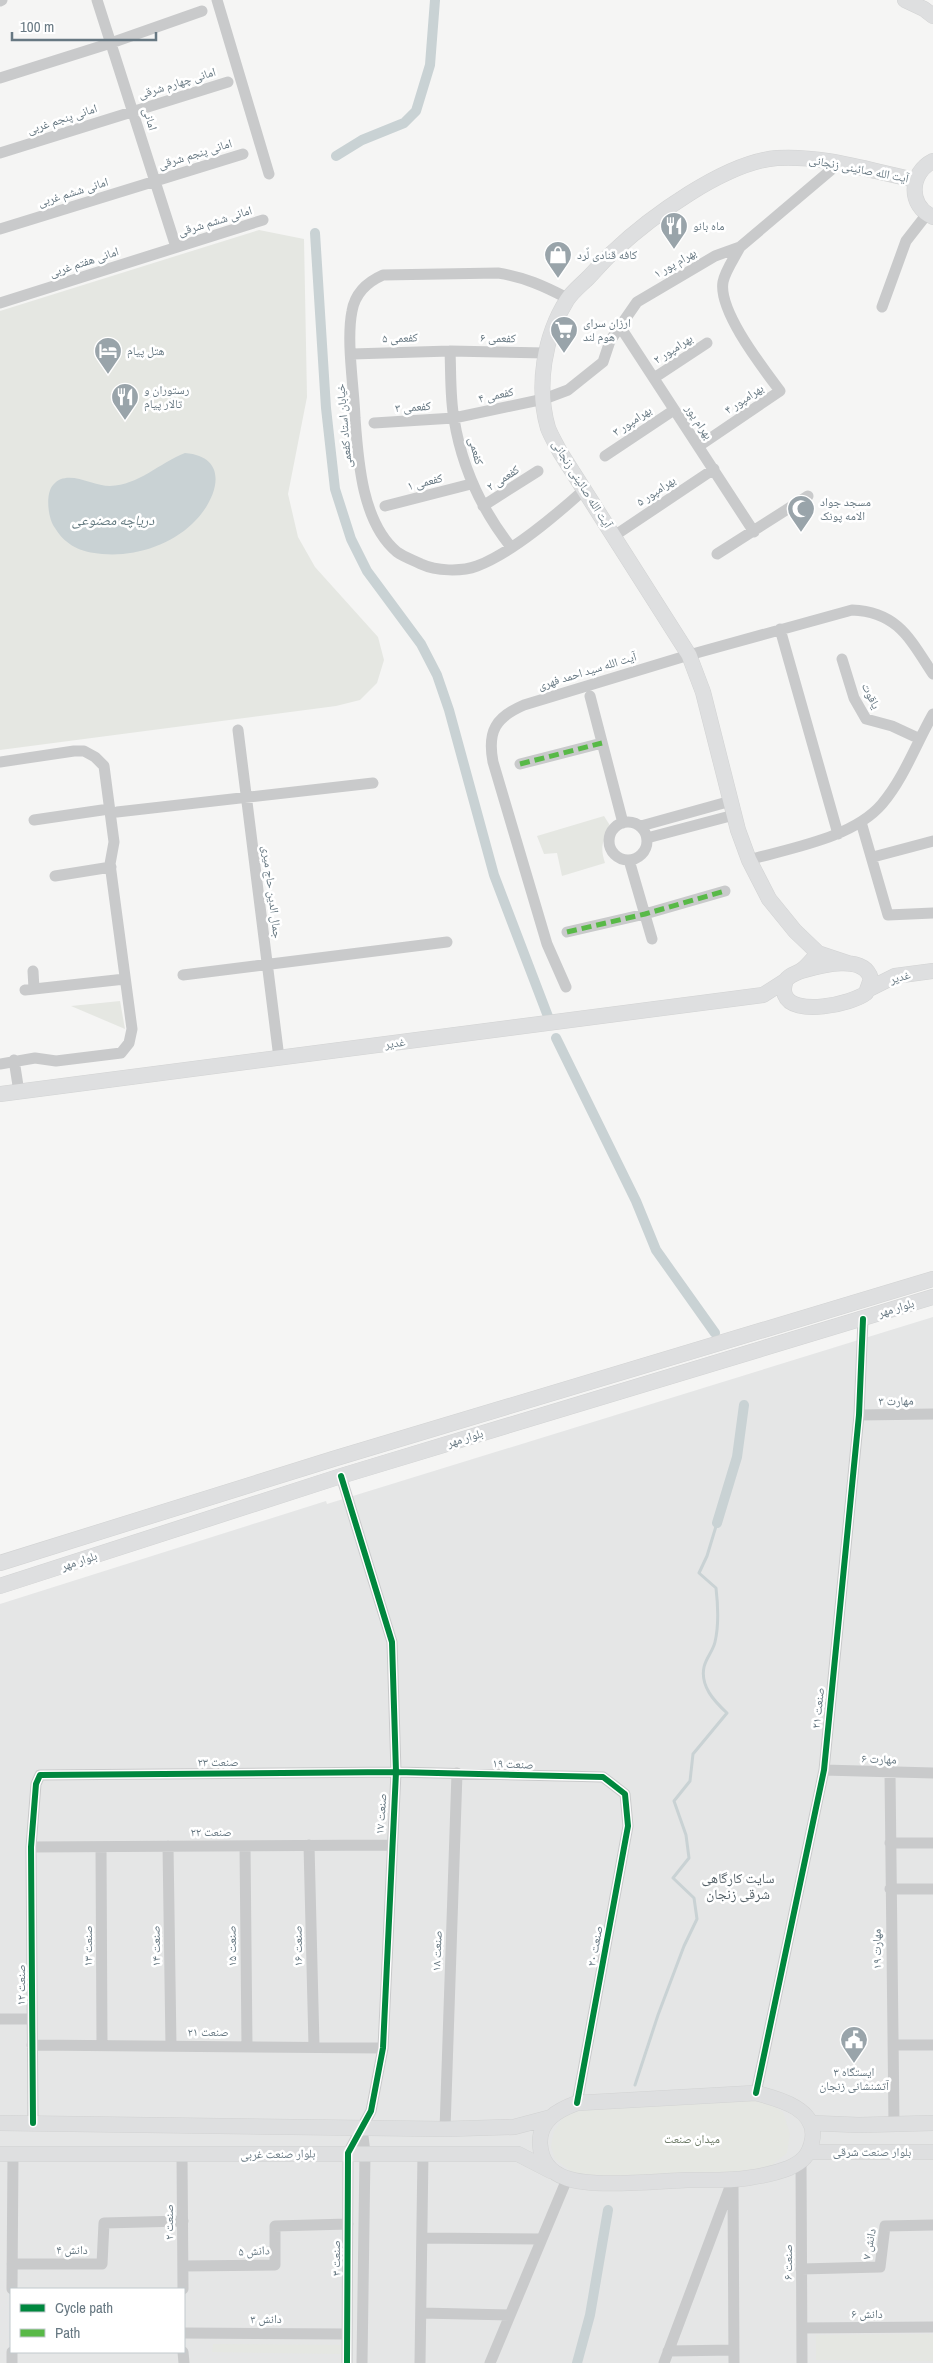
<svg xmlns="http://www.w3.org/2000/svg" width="933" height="2363" viewBox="0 0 933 2363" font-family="'Archivo Narrow','Noto Naskh Arabic',sans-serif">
	<rect width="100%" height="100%" fill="#f5f5f4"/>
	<path fill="#e5e6e6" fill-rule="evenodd" d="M933,1317V2363H0V1604L326,1501L327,1504ZM11,2289H184V2352H11Z"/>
	<path fill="#e5e7e2" d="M259,230L304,239L307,397L288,494L298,537L315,567L378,637L384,660L377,683L360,700L336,706L0,750V311Z
		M604,816L611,827C602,840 600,848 605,863L562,876L557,853L544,854L537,836Z
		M120,1001L125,1029L71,1006Z
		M745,2099L770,2104L783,2112L790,2134L787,2153L772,2165L758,2169L694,2177L577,2176L555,2159L551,2146L554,2131L564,2116L584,2108Z
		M933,2334V2361L816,2360V2335Z
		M213,2344L343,2345V2354L212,2352Z
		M29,2352H159L160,2353H29Z"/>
	<path fill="#c9d2d4" d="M185,453C232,457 217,501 192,524C169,546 133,557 102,554C81,552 66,546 55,528C48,519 45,494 53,485C67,468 92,486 110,486C139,485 159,463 185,453Z"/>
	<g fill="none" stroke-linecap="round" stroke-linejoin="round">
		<path stroke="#c9d2d4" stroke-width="3" d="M635,2085L658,2015L684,1946L697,1919L694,1898L673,1878L689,1858L686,1835L674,1801L690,1781L693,1754L727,1713C714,1701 700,1686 704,1667C706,1658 713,1651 715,1642C719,1625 718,1605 716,1588L699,1573L707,1556L717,1523"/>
		<path stroke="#c9d2d4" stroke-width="10" d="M336,156L362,140L404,123L416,111L430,65L435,0
			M315,233L326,408L335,489L351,539L367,571L421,644L437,675L449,710L494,875L549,1019
			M556,1038L636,1201L656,1250L715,1333
			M717,1523L737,1457L744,1405
			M577,2363L590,2315L608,2210"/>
		<defs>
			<path id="major" d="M905,0L924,9L933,16
				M933,161C909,173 908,206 933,217
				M851,964L818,953L795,931L769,899L749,860L738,830L703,692L689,655L560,452C556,444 551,436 548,428C536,387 544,336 567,300C572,292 581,285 588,278C596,270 603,261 612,253C649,218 725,162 777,158C823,155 871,171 916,180
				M801,971C819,966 864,953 871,979L866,993C852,1004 793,1017 785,995C783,990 784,985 786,980C790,974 796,974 802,970C807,966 813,959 818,953
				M869,989L895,976L933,971
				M0,1094L763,995L785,981
				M0,1563L333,1459L933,1279
				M0,1586L341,1476L933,1297
				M756,2093C779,2099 819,2109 812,2141C809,2156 802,2162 789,2168C776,2173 762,2176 748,2178C728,2181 707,2180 687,2180C657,2181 592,2188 566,2178C551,2173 541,2161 540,2144C539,2120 558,2110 577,2103Z
				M0,2123L445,2129L514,2127L548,2118
				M811,2123L859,2125L933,2123
				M810,2152H933
				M0,2154H518L551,2171"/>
		</defs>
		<use href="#major" stroke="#d2d3d3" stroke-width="16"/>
		<path stroke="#c9cacb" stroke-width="11" d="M97,0L176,247
			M217,0L269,174
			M0,1L2,0
			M0,78L111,43L202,11
			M0,153L228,82
			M0,229L243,154
			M567,298C544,286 524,277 498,273L383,275C367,282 355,294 352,311C346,341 354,387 355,418C358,460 362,523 397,552C404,557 413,560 421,564C436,571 461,572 477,566C512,553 556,515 585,489
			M0,303L263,220
			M882,307L906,241L927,214
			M621,328L754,532
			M450,351C451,373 450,397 454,419C462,468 481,509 511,547
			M352,354L450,351L546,353
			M654,378L707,343
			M374,423L454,418L544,399L568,390L603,362L610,341L637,302L715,256L740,247L838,164
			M699,446L780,391C763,368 718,311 723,282C725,271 735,257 740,247
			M605,456L674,410
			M385,506L471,484
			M483,506L538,471
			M614,536L714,469
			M717,554L808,496
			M780,629L838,834
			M842,659L854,698L866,719L892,726L920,739
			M590,696L623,823
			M238,730L279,1058
			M0,762L74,751H84L95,757L104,766L114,842L110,864L132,1029L129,1043L121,1053L56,1061L35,1058L0,1064
			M520,764L602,743
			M117,812L373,783
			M34,820L109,809
			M861,822L888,915L933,913
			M609 841a19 19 0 1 1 38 0a19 19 0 1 1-38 0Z
			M641,826L731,801
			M647,838L734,815
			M873,857L933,841
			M629,860L652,939
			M749,860C790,848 853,838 882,804C904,778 916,744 933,714
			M55,876L111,867
			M567,932L645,914L725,891
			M33,971L34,989
			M183,975L447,942
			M566,987L547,944L493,762C487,731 496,717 524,705L689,655L852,610C898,612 910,639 933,674
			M25,990L125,979
			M14,1060L19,1092
			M859,1415L933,1414
			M341,1476L392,1642L396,1772L383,2048L371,2111L348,2153L347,2363
			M824,1770L933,1773
			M890,1773L894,2124
			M890,1843H933
			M309,1845L314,2046
			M168,1846L171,2046
			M245,1846L247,2046
			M31,1847L391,1845
			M101,1847L102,2045
			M890,1889H933
			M0,2019H32
			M32,2045L383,2048
			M893,2045H933
			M756,2093L824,1770L859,1415L863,1319
			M33,2123L31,1847L36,1784L40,1775L396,1772L603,1777L625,1794L628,1826L577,2103
			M362,2128L365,2153L362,2363
			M445,2129L457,1773
			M182,2155L183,2289
			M801,2162L802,2363
			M733,2187L734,2363
			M422,2238L541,2239
			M12,2264H102L104,2223L183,2221
			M183,2266L275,2265V2226L348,2224
			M801,2269L880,2267L885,2226L933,2225
			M12,2289L13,2154
			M421,2313L510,2315
			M802,2328L933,2327
			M184,2333L347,2334
			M668,2351L734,2350
			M183,2352L184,2363
			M12,2363V2352
			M420,2363L423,2153
			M490,2363L567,2179
			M664,2363L733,2179"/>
		<use href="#major" stroke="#dedfe0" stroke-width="15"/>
		<path stroke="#58b947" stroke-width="5" stroke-dasharray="10 5" stroke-linecap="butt" d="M520,764L602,743
			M567,932L645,914L725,891"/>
		<defs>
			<path id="cycleway" d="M341,1476L392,1642L396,1772L383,2048L371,2111L348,2153L347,2363
				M756,2093L824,1770L859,1415L863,1319
				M33,2123L31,1847L36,1784L40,1775L396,1772L603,1777L625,1794L628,1826L577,2103"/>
		</defs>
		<use href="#cycleway" stroke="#fff" stroke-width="9"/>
		<use href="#cycleway" stroke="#00873e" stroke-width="6"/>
	</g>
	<defs>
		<symbol id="restaurant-pin" viewBox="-11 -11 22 30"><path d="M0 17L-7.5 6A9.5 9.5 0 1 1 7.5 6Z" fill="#99a4aa" stroke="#fff"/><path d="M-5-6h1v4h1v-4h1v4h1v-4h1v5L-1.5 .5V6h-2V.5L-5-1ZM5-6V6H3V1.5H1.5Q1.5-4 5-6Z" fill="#fff"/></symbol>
		<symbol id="shop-pin" viewBox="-11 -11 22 30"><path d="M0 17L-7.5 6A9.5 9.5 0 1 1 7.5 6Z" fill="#99a4aa" stroke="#fff"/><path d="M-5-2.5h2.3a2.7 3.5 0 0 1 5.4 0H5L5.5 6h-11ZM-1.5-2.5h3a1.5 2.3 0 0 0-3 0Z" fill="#fff"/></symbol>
		<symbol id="supermarket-pin" viewBox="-11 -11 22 30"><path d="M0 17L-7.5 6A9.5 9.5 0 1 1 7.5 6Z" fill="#99a4aa" stroke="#fff"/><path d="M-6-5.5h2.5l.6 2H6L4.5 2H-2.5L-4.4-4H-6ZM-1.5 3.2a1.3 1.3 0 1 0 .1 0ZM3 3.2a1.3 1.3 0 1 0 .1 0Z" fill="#fff"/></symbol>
		<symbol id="hotel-pin" viewBox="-11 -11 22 30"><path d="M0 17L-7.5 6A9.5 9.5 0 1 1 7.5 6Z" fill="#99a4aa" stroke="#fff"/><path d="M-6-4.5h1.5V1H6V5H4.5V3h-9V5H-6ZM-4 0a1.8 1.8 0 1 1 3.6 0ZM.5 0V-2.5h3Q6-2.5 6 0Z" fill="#fff"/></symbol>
		<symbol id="mosque-pin" viewBox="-11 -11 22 30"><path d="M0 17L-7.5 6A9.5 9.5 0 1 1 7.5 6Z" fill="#99a4aa" stroke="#fff"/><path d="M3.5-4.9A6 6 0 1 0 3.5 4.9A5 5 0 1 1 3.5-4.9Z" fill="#fff"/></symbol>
		<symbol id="civic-pin" viewBox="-11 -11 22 30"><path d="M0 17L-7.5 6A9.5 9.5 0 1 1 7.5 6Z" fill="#99a4aa" stroke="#fff"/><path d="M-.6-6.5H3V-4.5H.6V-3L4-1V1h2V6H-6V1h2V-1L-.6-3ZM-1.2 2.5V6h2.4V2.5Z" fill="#fff"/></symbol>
	</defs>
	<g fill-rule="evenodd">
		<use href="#restaurant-pin" x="658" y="210" width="32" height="43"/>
		<use href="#shop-pin" x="542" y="239" width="32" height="43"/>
		<use href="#supermarket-pin" x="548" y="314" width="32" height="43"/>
		<use href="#hotel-pin" x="92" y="335" width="32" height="43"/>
		<use href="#restaurant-pin" x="109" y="381" width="32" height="43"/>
		<use href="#mosque-pin" x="785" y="493" width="32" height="43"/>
		<use href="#civic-pin" x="838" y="2024" width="32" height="43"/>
	</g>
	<g text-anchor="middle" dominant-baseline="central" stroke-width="5" stroke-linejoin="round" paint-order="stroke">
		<g font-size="12" fill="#677882" stroke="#fff">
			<text transform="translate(177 83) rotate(-17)">امانی چهارم شرقی</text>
			<text transform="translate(62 119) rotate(-18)">امانی پنجم غربی</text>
			<text transform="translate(150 119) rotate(73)">امانی</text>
			<text transform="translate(195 154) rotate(-17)">امانی پنجم شرقی</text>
			<text transform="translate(859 169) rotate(11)">آیت الله صائینی زنجانی</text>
			<text transform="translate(73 192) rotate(-17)">امانی ششم غربی</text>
			<text transform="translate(215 221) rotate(-17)">امانی ششم شرقی</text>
			<text transform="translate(84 262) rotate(-18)">امانی هفتم غربی</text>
			<text transform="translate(675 263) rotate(-30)">بهرام پور ۱</text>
			<text transform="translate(400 338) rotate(-2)">کفعمی ۵</text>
			<text transform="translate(498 338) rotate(1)">کفعمی ۶</text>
			<text transform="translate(673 349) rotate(-33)">بهرامپور ۲</text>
			<text transform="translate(496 395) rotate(-12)">کفعمی ۴</text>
			<text transform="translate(744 399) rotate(-34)">بهرامپور ۴</text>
			<text transform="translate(413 407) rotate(-4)">کفعمی ۳</text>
			<text transform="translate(632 421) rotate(-34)">بهرامپور ۳</text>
			<text transform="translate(699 422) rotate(56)">بهرام پور</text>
			<text transform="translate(344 426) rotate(-95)">خیابان استاد کفعمی</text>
			<text transform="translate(476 451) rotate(75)">کفعمی</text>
			<text transform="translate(503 478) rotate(-33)">کفعمی ۲</text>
			<text transform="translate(425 482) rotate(-14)">کفعمی ۱</text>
			<text transform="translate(582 484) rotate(58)">آیت الله صائینی زنجانی</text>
			<text transform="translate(656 491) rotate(-34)">بهرامپور ۵</text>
			<text transform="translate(587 671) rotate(-17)">آیت الله سید احمد فهری</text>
			<text transform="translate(871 696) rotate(64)">یاقوت</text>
			<text transform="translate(272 892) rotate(83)">جمال الدین حاج میری</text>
			<text transform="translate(900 977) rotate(-14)">غدیر</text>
			<text transform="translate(395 1043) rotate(-7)">غدیر</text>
			<text transform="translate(896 1308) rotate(-17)">بلوار مهر</text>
			<text transform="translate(896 1401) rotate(-1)">مهارت ۳</text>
			<text transform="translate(465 1438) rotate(-17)">بلوار مهر</text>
			<text transform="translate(79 1561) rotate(-18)">بلوار مهر</text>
			<text transform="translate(818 1708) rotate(-84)">صنعت ۲۱</text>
			<text transform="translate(879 1759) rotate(2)">مهارت ۶</text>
			<text x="218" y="1762">صنعت ۲۳</text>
			<text transform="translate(513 1764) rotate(2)">صنعت ۱۹</text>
			<text transform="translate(381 1814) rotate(-86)">صنعت ۱۷</text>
			<text x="211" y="1832">صنعت ۲۲</text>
			<text transform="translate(88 1946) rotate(-90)">صنعت ۱۳</text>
			<text transform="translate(156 1946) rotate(-91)">صنعت ۱۴</text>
			<text transform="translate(232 1946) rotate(-91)">صنعت ۱۵</text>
			<text transform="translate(298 1946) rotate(-91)">صنعت ۱۶</text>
			<text transform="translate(595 1946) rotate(-80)">صنعت ۲۰</text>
			<text transform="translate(877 1949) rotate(-91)">مهارت ۱۹</text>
			<text transform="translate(437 1951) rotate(-88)">صنعت ۱۸</text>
			<text transform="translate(21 1985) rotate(-90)">صنعت ۱۲</text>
			<text x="208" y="2032">صنعت ۲۱</text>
			<text x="872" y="2152">بلوار صنعت شرقی</text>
			<text transform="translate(278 2154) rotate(-1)">بلوار صنعت غربی</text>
			<text transform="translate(169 2222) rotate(-90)">صنعت ۲</text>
			<text transform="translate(869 2244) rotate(-79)">دانش ۷</text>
			<text x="72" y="2250">دانش ۴</text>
			<text transform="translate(254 2251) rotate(-3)">دانش ۵</text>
			<text transform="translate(336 2258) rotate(-90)">صنعت ۳</text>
			<text transform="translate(788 2262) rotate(-90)">صنعت ۶</text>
			<text x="867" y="2314">دانش ۶</text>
			<text x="266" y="2319">دانش ۳</text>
		</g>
		<g font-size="12" fill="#677882" stroke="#fff" text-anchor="start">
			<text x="693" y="226">ماه بانو</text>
			<text x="577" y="255">کافه قنادی لٌرد</text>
			<text x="583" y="323">ارزان سرای<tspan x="583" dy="14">هوم لند</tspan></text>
			<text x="127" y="351">هتل پیام</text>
			<text x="144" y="390">رستوران و<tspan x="144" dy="14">تالار پیام</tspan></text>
			<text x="820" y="502">مسجد جواد<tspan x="820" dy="14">الامه پونک</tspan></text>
			<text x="854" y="2072" text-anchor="middle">ایستگاه ۳<tspan x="854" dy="14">آتشنشانی زنجان</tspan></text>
		</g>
		<g font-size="12" fill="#6b7965" stroke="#fff">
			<text x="692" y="2139">میدان صنعت</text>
		</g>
		<g font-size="14" font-style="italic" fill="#63797f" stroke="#fff">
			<text x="113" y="520">دریاچه مصنوعی</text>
		</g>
		<g font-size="14" fill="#546067" stroke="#fff">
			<text x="738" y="1878">سایت کارگاهی<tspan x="738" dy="16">شرقی زنجان</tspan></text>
		</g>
	</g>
	<rect x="10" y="2288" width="175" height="65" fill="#ffffff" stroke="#c2c9cd"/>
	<rect x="20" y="2304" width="25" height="8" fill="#00873e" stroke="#c2c9cd"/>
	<text x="55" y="2313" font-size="15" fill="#677882">Cycle path</text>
	<rect x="20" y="2329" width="25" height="8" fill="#58b947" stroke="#c2c9cd"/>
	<text x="55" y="2338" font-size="15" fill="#677882">Path</text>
	<path d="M12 32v8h144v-8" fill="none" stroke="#677882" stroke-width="2.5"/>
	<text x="20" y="32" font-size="15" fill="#677882" stroke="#ffffff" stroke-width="4" paint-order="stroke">100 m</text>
</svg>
